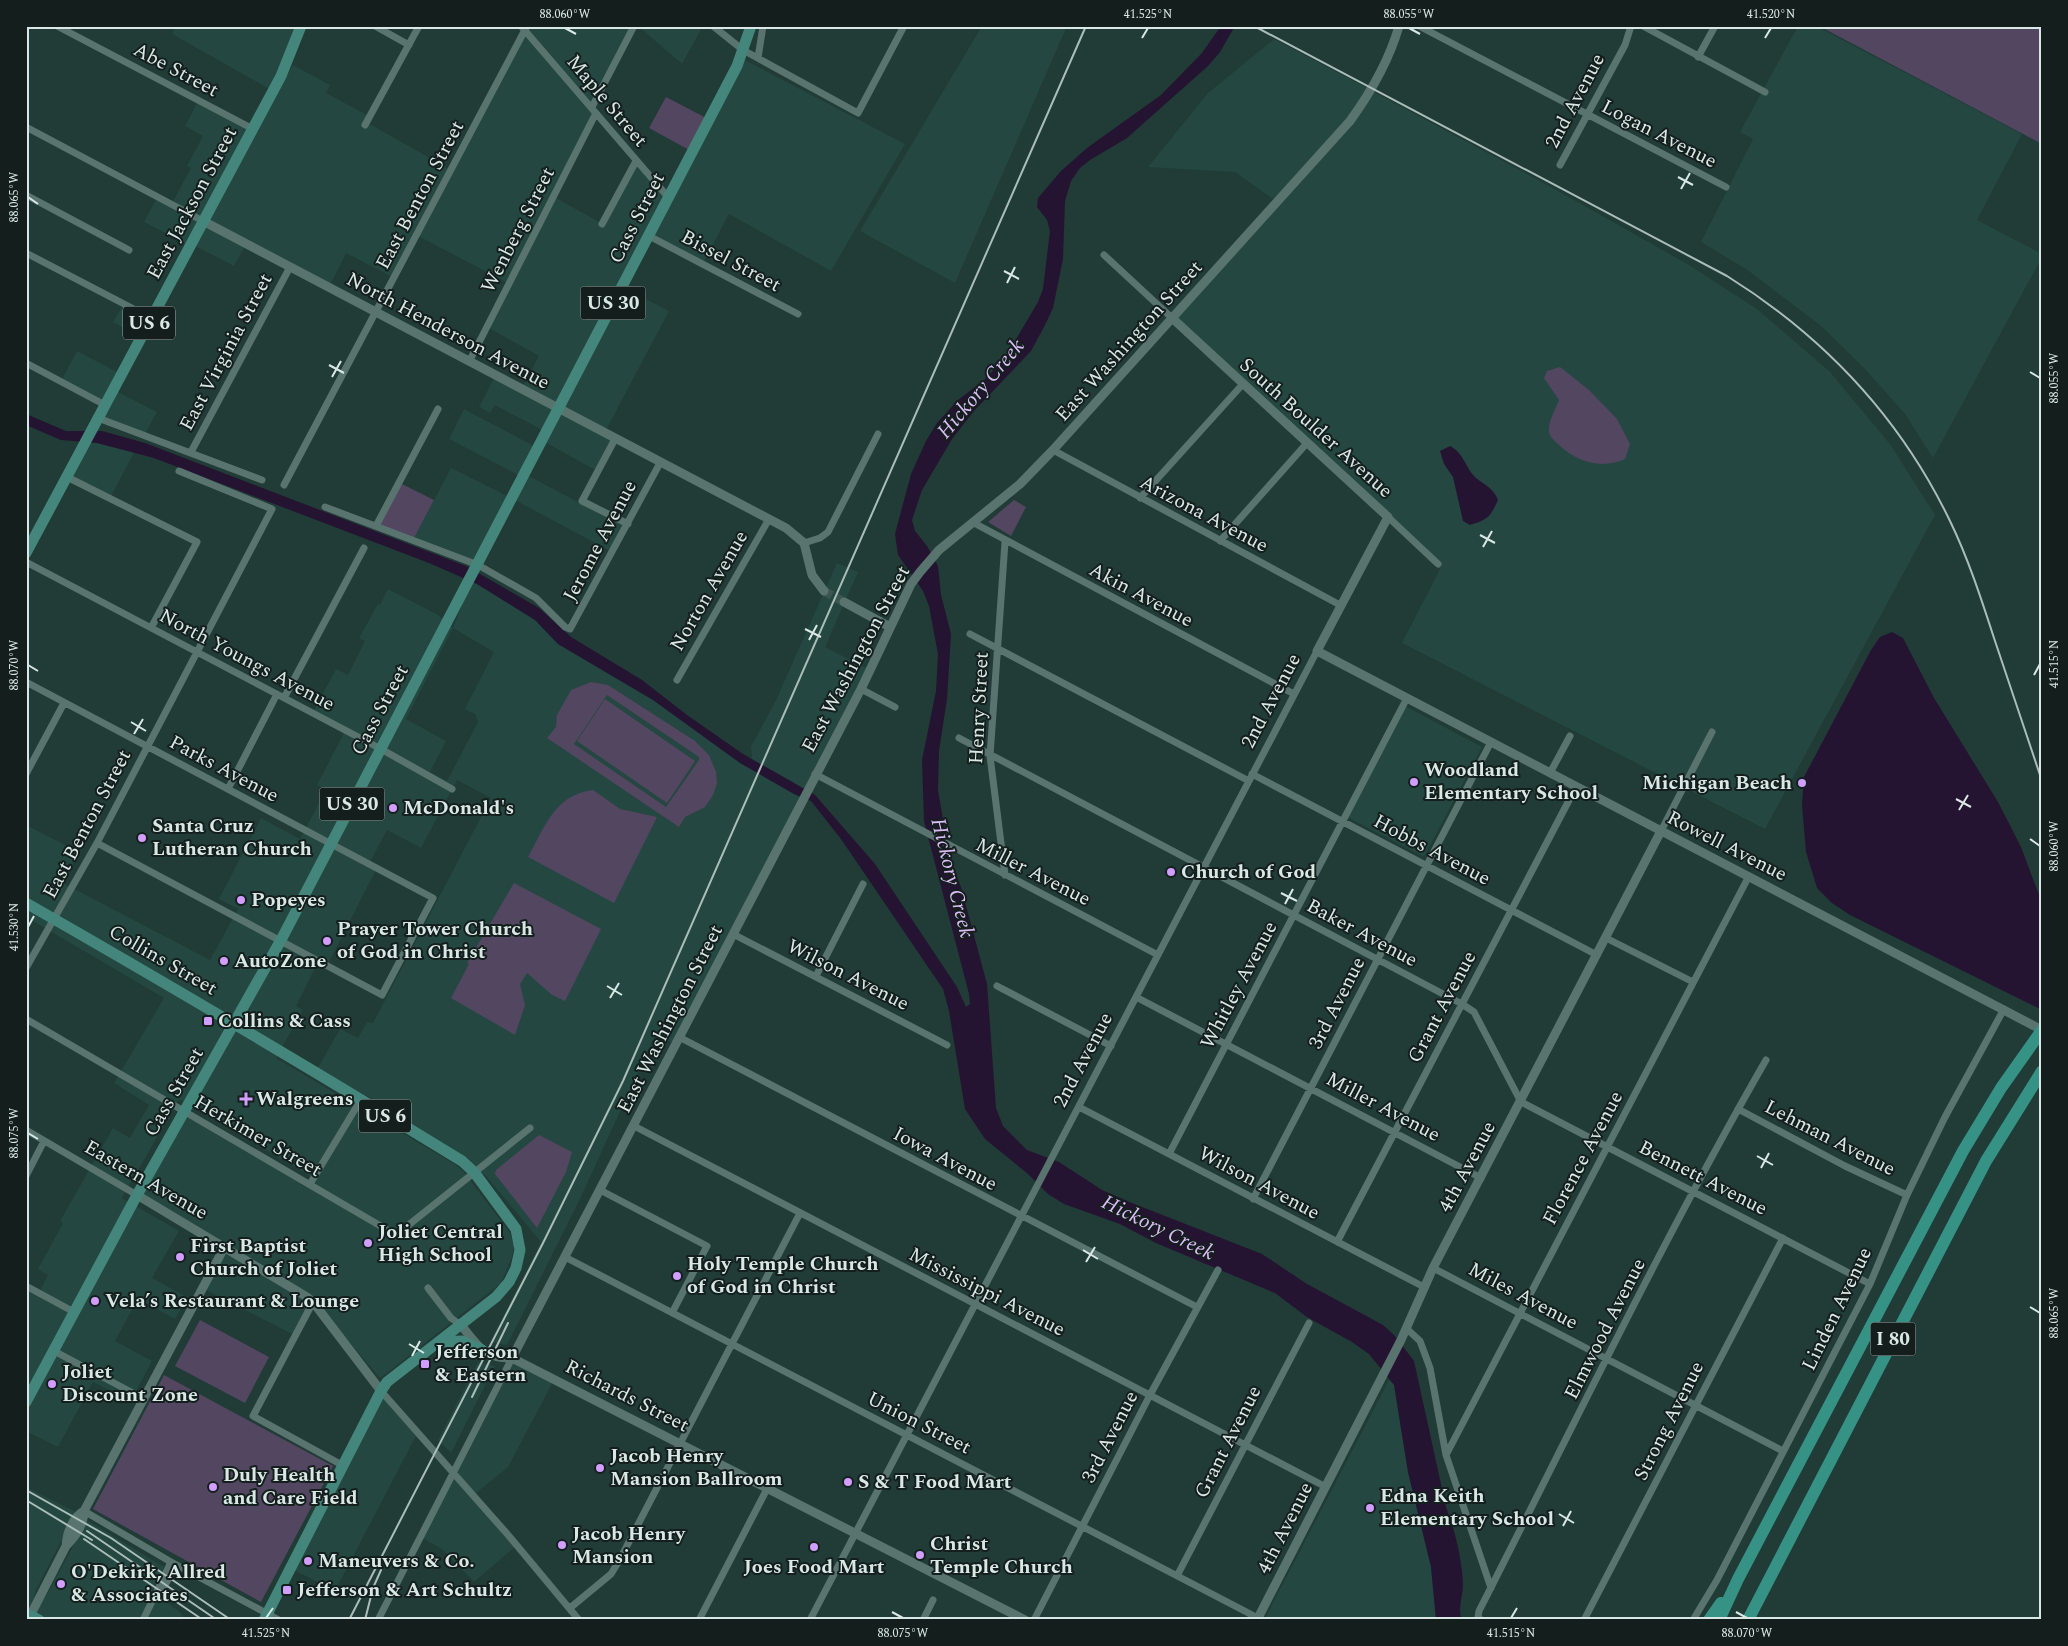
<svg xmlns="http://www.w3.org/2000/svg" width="2068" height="1646" viewBox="0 0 2068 1646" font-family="Spectral,serif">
	<rect width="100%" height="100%" fill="#213b36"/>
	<path fill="#244741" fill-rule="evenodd" d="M176,26H300L273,91L172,34Z
		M521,26H636L593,107Z
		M638,26H703L682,64Z
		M982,26H1067L955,283L860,231Z
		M1798,26H1816L2022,134L1977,220L2042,254V257L1933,458L1905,414L1864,368L1821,326L1746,269L1701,242L1753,139L1740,132Z
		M525,32L595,113L508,283L418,236Z
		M1274,39L1369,89L1362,103L1276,201L1235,172L1148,167L1208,93Z
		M741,58L905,144L831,271L729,214L703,263L650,236Z
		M293,65L330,85L326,93L369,116L366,122L451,170L394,278L346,253L329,287L204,220Z
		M1372,91L1551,187L1689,265L1757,309L1830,372L1890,444L1935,515L1765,829L1402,643L1440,569L1176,317Z
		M198,101L252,129L189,245L144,222L158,196L172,203L191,168L187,166L203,136L185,126Z
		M636,162L667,197L558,408L521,389L539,356L487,327L554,197L603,224Z
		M203,221L246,244L234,266L191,244Z
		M623,287L669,311L605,432L559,409Z
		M123,305L150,319L140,337L113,322Z
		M77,351L121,374L104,404L61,381Z
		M495,376L558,409L546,432L495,405L490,413L479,407Z
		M114,390L157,412L145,434L100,417Z
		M464,409L538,448L522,477L449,439Z
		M558,410L614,439L597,471L543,441Z
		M83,443H97L135,451L110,498L66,476Z
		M451,468L511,498L478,562L414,538Z
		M525,474L625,527L612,552L513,499Z
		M837,563L858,572L825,647L870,670L806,790L772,770L794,794L802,798L675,1044L655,1035L579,1201L507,1345L490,1342L541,1242L486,1176L369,1097L317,1069L340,1029L358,1038L367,1022L373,1023L491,798L457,780L421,848L387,830L370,862L378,866L327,966L318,962L296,1006L303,1010L276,1058L456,1165L464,1172L510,1233L514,1246L512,1257L501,1283L382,1377H379L315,1301L140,1194L185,1114L310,1187L315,1179L179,1099L122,1198L179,1231L152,1278L187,1297L175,1319L138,1299L115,1341L152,1361L131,1401L93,1382L58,1447L26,1431V1287L40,1291L48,1275L38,1269L63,1223L60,1221L113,1128L130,1138L149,1105L114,1083L164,998L26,917V825L79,852L63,883L210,960L238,909L219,899L261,818L300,839L326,790L317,785L346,729L313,712L336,669L348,675L365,641L359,638L378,604L380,605L388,589L438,615L453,628L471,581L477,584L535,620L558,644L653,700L747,767L752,756L751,747L776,700ZM453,628L494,652L465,709L475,714L478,722L447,781L430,772L446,741L406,719Z
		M1405,706L1482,747L1424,857L1347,817Z
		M228,1249L311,1303L294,1335L206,1290Z
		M513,1360L554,1380L508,1467L475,1494L518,1544L474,1582L442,1549L422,1538Z
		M478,1362L495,1366L451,1453L438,1440Z
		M1389,1380L1394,1384L1408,1472L1431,1567L1436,1620H1264Z
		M381,1393L417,1434L335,1591L290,1568Z
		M26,1487L76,1512L36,1590L30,1614L26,1612Z
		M87,1520L164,1567L152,1590L182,1614L184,1620H29L49,1591Z"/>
	<path fill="#534660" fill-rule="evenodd" d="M1819,26H2042V144Z
		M666,97L708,119L691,151L649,128Z
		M1560,367L1589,390L1617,419L1630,444L1625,459C1602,469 1580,463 1561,447C1556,442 1548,437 1549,429C1549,420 1556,408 1559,400L1544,378L1547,371Z
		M400,483L434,500L414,538L377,525Z
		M1014,500L1026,507L1011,536L988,522Z
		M591,682L608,685L695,741L709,755L716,772L717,783L713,795L705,807L685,817L679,827L547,738L556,727L557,715L571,690ZM607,695L699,757V760L666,807L574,744Z
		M605,699L695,761L667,803L577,741Z
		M593,790L620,809L657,817L614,903L528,857C545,827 554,795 593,790Z
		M514,883L601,929L565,1001L552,995L527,973L520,984L525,1005L515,1035L451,998L469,964L467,963Z
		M539,1135L572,1152L566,1172L537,1228L495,1174L496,1170Z
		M200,1320L269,1357L245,1403L175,1366Z
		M164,1375L333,1466L261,1602L93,1509Z"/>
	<path fill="#241431" d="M1221,26H1235L1220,52L1208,66L1127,138L1090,160L1080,168L1071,181L1065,201L1063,259L1053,308L1045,325L1031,351L974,411L952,439L922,490L912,520L915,531L927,546L938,566L941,595L951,634L947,699L939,751L938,790L950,860L961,887L987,984L996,1108L1003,1126L1027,1150L1059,1162L1102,1190L1132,1203L1262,1254L1307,1284L1383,1325L1394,1335L1414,1361L1446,1507C1455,1531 1462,1558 1463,1585C1463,1596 1457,1609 1462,1620H1436L1431,1567L1408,1472L1394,1385L1369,1354L1352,1342L1307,1317L1275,1293L1156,1243L1120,1224L1064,1204L1048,1194L1028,1174L985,1139L965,1109L949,1011L943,989L841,839L811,801L794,794L740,763L653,700L558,644L535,620L477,584L429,563L154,458L97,443L61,440L26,425V414L66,431H102L145,443L466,566L539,608L571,637L642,680L687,715L743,754L815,795L875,864L957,987L966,1007L970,1004L969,994L924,821L922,760L936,691L938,654L929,606L923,591L898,555L895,534L911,474L926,441L937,423L958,400L984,380L1005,358L1038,302L1043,289L1050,231L1047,220L1037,207L1038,198L1061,171L1087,148L1161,95L1202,53Z
		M1450,446C1464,453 1465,467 1475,477C1485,486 1493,487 1498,500C1490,517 1489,519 1470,525L1463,521L1453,477L1444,464L1440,451Z
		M1892,632L1903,638L1934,698L1998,802L2021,847L2042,903V1010L1850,915L1832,903L1817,888L1806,852L1802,805L1804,777L1871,650L1880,637Z"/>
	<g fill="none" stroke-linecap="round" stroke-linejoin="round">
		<path stroke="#3d5550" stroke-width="9" stroke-dasharray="9 4.5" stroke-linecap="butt" d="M824,591L844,602"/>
		<path stroke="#59746f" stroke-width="7" d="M57,26L253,129
			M375,26L409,45
			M521,26L668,197
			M713,26L743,50L858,113L904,26
			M1419,26L1726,187
			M1643,26L1765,92
			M1698,57L1715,26
			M758,58L763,26
			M592,107L634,26
			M365,125L419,26
			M26,127L203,221
			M1560,165L1625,45L1631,26
			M26,195L129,250
			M602,224L636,161
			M649,236L798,314
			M26,253L151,318
			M1104,255L1172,318
			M469,362L596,113
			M26,363L105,405
			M98,418L262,480
			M615,439L582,501L628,524
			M1053,450L1340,605
			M191,452L290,267
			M67,477L197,542L151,628
			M284,485L527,26
			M1140,498L1242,385
			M325,507L478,565L536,598L565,627L570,629L660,463
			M1388,517L1438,564
			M974,523L1294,694
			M376,526L438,409
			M1220,541L1307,443
			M804,543L820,538L828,532L878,434
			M26,562L381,749L452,789
			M970,634L1249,781
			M677,680L769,519
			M26,682L433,898L382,995L97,843
			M861,689L895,707
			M284,698L364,548
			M959,738L1462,1004L1474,1012L1521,1102L1870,1284
			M1550,773L1570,736
			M26,774L64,703
			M815,774L1158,955
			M1252,774L1597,955
			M228,789L277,694
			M1661,831L1712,732
			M1005,875L990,756L1005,542
			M733,934L947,1045
			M1606,938L1693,982
			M26,968L97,843L272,509L179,471
			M816,976L863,884
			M997,986L1111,1046
			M1136,997L1481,1178
			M26,1019L396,1235L530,1128
			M679,1037L1197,1307
			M1079,1107L1424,1287
			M1738,1109L1845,1166L1907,1195
			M634,1126L1326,1487
			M26,1130L137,1195
			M1169,1154L1407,698
			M26,1176L44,1141
			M310,1184L360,1101
			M600,1190L707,1246L672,1313
			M1253,1199L1491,742
			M1337,1242L1576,787
			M565,1257L1258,1618
			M1433,1268L1783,1451
			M26,1286L74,1312
			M428,1288L451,1318L461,1325
			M313,1302L253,1416L342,1465
			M1407,1329L1420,1341L1430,1368L1446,1455L1491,1588
			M54,1351L144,1399
			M381,1391L509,1536L579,1620
			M1446,1455L1749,876
			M84,1511L171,1562L279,1620
			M1177,1576L1309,1323
			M154,1600L159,1596L176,1565
			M570,1608L611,1574L619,1561L800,1213
			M143,1620L171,1562
			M378,1620L512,1358
			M699,1620L768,1487
			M810,1620L1317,651
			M923,1620L933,1600
			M1034,1620L1150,1395L1218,1270
			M1481,1620L1478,1617L1479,1611C1573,1427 1663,1239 1766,1060
			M1584,1620L1783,1238
			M1693,1620L1717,1580L1870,1284L1907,1195L1945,1117L2004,1009"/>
		<path stroke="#59746f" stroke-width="9" d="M203,221L786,528L804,543L812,575L824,591
			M1172,318L1388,517L1317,651L2042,1030
			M844,602L890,627
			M137,1195L307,1297L313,1302L381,1391
			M461,1325C478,1346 483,1358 512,1358L1025,1620
			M512,1358L861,689L911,584L920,572L939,550L1020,484L1053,450L1350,121C1371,92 1389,61 1399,26
			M66,1546C67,1533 72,1518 84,1511
			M28,1620L66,1546C75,1537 84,1524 84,1511L225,1246
			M1257,1620L1401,1340L1433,1268L1661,831"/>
		<path stroke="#44867c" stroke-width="11" d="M26,553L281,76L301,26
			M26,903C173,987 318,1073 462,1161L474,1172L516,1229L520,1250L516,1268L509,1282L496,1297L387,1382L381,1391L264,1620
			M440,1342L462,1341L482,1350
			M26,1402L137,1195L281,940L737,66L751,26
			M26,1613L39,1620"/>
		<path stroke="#369284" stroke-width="12" d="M1709,1620L1721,1603
			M1719,1620L1738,1579L1963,1151L2001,1088L2042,1030
			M1748,1620L1986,1161L2042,1071"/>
		<path stroke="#abbdb9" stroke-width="2" d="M1254,26L1727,276C1823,336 1900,417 1950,521C1968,558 1981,598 1994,638C2010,686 2026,733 2042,781
			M472,1397L508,1323
			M26,1490L111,1538L231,1620
			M26,1500L92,1540
			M87,1531L217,1620
			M84,1539L203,1620
			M349,1620L543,1243L623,1081L1086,26
			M365,1620L373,1588L381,1570"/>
	</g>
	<path fill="none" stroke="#d9e8e5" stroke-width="2" d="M565,28L576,34M1409,28L1420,34M1142,38L1148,28M1765,38L1771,28M1678,177L1693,185M1681,189L1690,173M28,197L38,204M1004,271L1019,279M1007,283L1015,267M329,365L344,373M2030,372L2040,378M332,377L341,361M1480,535L1495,543M1483,547L1492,531M805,629L821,637M809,640L817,625M28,665L38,671M2034,675L2040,664M131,722L146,731M134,734L143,719M1956,799L1971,807M1959,810L1968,795M2030,839L2040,846M1281,893L1297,901M1285,904L1293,889M28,927L34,916M607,986L622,995M610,998L619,983M28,1133L38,1139M1757,1156L1773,1165M1761,1168L1769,1153M1083,1250L1098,1259M1086,1262L1095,1247M2030,1307L2040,1313M409,1344L424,1353M412,1356L420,1341M1559,1514L1574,1523M1563,1526L1571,1511M892,1612L903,1618M1736,1612L1747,1618M266,1618L273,1608M1511,1618L1517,1608"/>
	<g fill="#d19dfe" stroke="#141f1d" stroke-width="2">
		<circle cx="1414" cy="782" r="5"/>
		<circle cx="1802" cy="783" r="5"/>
		<circle cx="393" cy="808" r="5"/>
		<circle cx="142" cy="838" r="5"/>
		<circle cx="1171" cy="872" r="5"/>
		<circle cx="241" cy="900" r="5"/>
		<circle cx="327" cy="941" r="5"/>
		<circle cx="224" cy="961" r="5"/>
		<rect x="203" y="1016" width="10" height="10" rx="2.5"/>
		<path d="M243.5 1091.5h5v5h5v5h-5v5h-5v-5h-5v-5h5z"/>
		<circle cx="368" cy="1243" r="5"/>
		<circle cx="180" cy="1257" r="5"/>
		<circle cx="677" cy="1276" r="5"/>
		<circle cx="95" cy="1301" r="5"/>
		<rect x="420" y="1359" width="10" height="10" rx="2.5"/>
		<circle cx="52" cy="1384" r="5"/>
		<circle cx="600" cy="1468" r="5"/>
		<circle cx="848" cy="1482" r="5"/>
		<circle cx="213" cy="1487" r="5"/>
		<circle cx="1370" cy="1508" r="5"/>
		<circle cx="562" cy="1545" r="5"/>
		<circle cx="814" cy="1547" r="5"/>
		<circle cx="920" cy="1555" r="5"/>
		<circle cx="308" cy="1561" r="5"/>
		<circle cx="61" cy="1584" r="5"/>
		<rect x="282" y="1585" width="10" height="10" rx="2.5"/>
	</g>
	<g text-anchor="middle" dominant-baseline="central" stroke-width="4" stroke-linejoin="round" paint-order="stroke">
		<g fill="#141f1d" stroke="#9eaca9" stroke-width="1">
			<rect x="580.5" y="286.5" width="65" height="33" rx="4"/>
			<rect x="123" y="306.5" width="52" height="33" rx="4"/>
			<rect x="319.5" y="787.5" width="65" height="33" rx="4"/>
			<rect x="359" y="1099.5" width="52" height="33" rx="4"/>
			<rect x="1870.5" y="1322.5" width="45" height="33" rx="4"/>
		</g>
		<g font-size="19" font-weight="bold" fill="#d9e8e5">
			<text x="613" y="303">US 30</text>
			<text x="149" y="323">US 6</text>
			<text x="352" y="804">US 30</text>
			<text x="385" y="1116">US 6</text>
			<text x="1893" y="1339">I 80</text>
		</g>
		<g font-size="20" fill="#d9e8e5" stroke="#141f1d">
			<text transform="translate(176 70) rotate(28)">Abe Street</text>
			<text transform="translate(607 101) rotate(50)">Maple Street</text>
			<text transform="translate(1575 101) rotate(-62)">2nd Avenue</text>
			<text transform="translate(1659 134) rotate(27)">Logan Avenue</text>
			<text transform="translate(420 195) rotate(-62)">East Benton Street</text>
			<text transform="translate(192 203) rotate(-62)">East Jackson Street</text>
			<text transform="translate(637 218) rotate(-63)">Cass Street</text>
			<text transform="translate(518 230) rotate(-63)">Wenberg Street</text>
			<text transform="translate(731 261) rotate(28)">Bissel Street</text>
			<text transform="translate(448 331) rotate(28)">North Henderson Avenue</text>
			<text transform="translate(1129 341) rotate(-48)">East Washington Street</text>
			<text transform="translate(226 352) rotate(-62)">East Virginia Street</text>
			<text transform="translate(1316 428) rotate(42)">South Boulder Avenue</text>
			<text transform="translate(1204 514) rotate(28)">Arizona Avenue</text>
			<text transform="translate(600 541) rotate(-62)">Jerome Avenue</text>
			<text transform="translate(709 591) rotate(-60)">Norton Avenue</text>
			<text transform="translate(1141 595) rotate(28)">Akin Avenue</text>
			<text transform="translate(856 659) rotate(-62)">East Washington Street</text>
			<text transform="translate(247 660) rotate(28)">North Youngs Avenue</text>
			<text transform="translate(1271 701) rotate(-62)">2nd Avenue</text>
			<text transform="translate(979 708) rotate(-87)">Henry Street</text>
			<text transform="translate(380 710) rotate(-62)">Cass Street</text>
			<text transform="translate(224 769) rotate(28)">Parks Avenue</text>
			<text transform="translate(87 824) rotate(-62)">East Benton Street</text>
			<text transform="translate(1727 846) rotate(27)">Rowell Avenue</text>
			<text transform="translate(1432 850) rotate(28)">Hobbs Avenue</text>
			<text transform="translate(1033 872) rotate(27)">Miller Avenue</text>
			<text transform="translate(1362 933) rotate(28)">Baker Avenue</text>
			<text transform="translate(163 960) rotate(30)">Collins Street</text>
			<text transform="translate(848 975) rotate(27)">Wilson Avenue</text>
			<text transform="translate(1239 985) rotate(-62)">Whitley Avenue</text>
			<text transform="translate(1337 1003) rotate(-63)">3rd Avenue</text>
			<text transform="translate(1442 1007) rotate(-62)">Grant Avenue</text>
			<text transform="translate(670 1019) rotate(-63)">East Washington Street</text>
			<text transform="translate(1083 1060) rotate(-62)">2nd Avenue</text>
			<text transform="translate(174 1092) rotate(-60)">Cass Street</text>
			<text transform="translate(1383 1107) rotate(28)">Miller Avenue</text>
			<text transform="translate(258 1136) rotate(30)">Herkimer Street</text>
			<text transform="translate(1830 1138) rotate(27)">Lehman Avenue</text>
			<text transform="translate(1583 1158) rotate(-62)">Florence Avenue</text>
			<text transform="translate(945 1159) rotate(28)">Iowa Avenue</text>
			<text transform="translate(1467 1167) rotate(-62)">4th Avenue</text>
			<text transform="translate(1703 1178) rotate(27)">Bennett Avenue</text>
			<text transform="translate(146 1180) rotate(30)">Eastern Avenue</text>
			<text transform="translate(1259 1183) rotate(28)">Wilson Avenue</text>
			<text transform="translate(987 1292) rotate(27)">Mississippi Avenue</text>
			<text transform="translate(1523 1296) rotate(28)">Miles Avenue</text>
			<text transform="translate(1837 1309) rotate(-64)">Linden Avenue</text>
			<text transform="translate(1605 1329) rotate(-63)">Elmwood Avenue</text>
			<text transform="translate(627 1396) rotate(27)">Richards Street</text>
			<text transform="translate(1669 1421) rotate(-63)">Strong Avenue</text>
			<text transform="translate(919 1423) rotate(27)">Union Street</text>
			<text transform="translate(1110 1437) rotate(-63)">3rd Avenue</text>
			<text transform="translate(1228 1442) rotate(-63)">Grant Avenue</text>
			<text transform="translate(1285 1528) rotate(-63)">4th Avenue</text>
		</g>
		<g font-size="20" font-weight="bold" fill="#d9e8e5" stroke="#141f1d" text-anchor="start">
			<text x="1424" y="770">Woodland<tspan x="1424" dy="23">Elementary School</tspan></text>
			<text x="1792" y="783" text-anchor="end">Michigan Beach</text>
			<text x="403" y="808">McDonald's</text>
			<text x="152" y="826">Santa Cruz<tspan x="152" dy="23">Lutheran Church</tspan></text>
			<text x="1181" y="872">Church of God</text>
			<text x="251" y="900">Popeyes</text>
			<text x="337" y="929">Prayer Tower Church<tspan x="337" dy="23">of God in Christ</tspan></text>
			<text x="234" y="961">AutoZone</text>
			<text x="218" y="1021">Collins &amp; Cass</text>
			<text x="256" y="1099">Walgreens</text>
			<text x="378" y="1232">Joliet Central<tspan x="378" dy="23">High School</tspan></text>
			<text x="190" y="1246">First Baptist<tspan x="190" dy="23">Church of Joliet</tspan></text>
			<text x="687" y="1264">Holy Temple Church<tspan x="687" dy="23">of God in Christ</tspan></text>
			<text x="105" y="1301">Vela’s Restaurant &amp; Lounge</text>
			<text x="435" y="1352">Jefferson<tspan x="435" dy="23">&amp; Eastern</tspan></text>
			<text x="62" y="1372">Joliet<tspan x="62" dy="23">Discount Zone</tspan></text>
			<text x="610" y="1456">Jacob Henry<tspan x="610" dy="23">Mansion Ballroom</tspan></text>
			<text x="223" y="1475">Duly Health<tspan x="223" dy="23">and Care Field</tspan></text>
			<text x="858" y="1482">S &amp; T Food Mart</text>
			<text x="1380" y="1496">Edna Keith<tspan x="1380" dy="23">Elementary School</tspan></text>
			<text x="572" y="1534">Jacob Henry<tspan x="572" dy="23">Mansion</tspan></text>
			<text x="930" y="1544">Christ<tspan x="930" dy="23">Temple Church</tspan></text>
			<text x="318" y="1561">Maneuvers &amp; Co.</text>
			<text x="814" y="1567" text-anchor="middle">Joes Food Mart</text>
			<text x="71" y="1572">O'Dekirk, Allred<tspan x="71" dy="23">&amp; Associates</tspan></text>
			<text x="297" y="1590">Jefferson &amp; Art Schultz</text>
		</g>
		<g font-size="21" font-style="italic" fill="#dbbcf7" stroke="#141f1d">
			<text transform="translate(981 389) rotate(-50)">Hickory Creek</text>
			<text transform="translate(952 878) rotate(76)">Hickory Creek</text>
			<text transform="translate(1158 1228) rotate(26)">Hickory Creek</text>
		</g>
	</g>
	<rect width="2068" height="1646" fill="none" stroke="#141f1d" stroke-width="55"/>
	<rect x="28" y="28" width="2012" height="1590" fill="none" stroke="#d9e8e5" stroke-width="2"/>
	<g font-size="12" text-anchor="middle" fill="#d9e8e5">
		<text x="565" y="18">88.060°W</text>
		<text x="1148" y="18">41.525°N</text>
		<text x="1409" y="18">88.055°W</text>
		<text x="1771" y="18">41.520°N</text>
		<text transform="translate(14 197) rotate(-90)" y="4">88.065°W</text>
		<text transform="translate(2054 378) rotate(-90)" y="4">88.055°W</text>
		<text transform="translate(2054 664) rotate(-90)" y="4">41.515°N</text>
		<text transform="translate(14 665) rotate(-90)" y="4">88.070°W</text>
		<text transform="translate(2054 846) rotate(-90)" y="4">88.060°W</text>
		<text transform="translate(14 927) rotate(-90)" y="4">41.530°N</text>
		<text transform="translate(14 1133) rotate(-90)" y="4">88.075°W</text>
		<text transform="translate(2054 1313) rotate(-90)" y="4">88.065°W</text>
		<text x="266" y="1637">41.525°N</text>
		<text x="903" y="1637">88.075°W</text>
		<text x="1511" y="1637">41.515°N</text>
		<text x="1747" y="1637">88.070°W</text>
	</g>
</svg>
